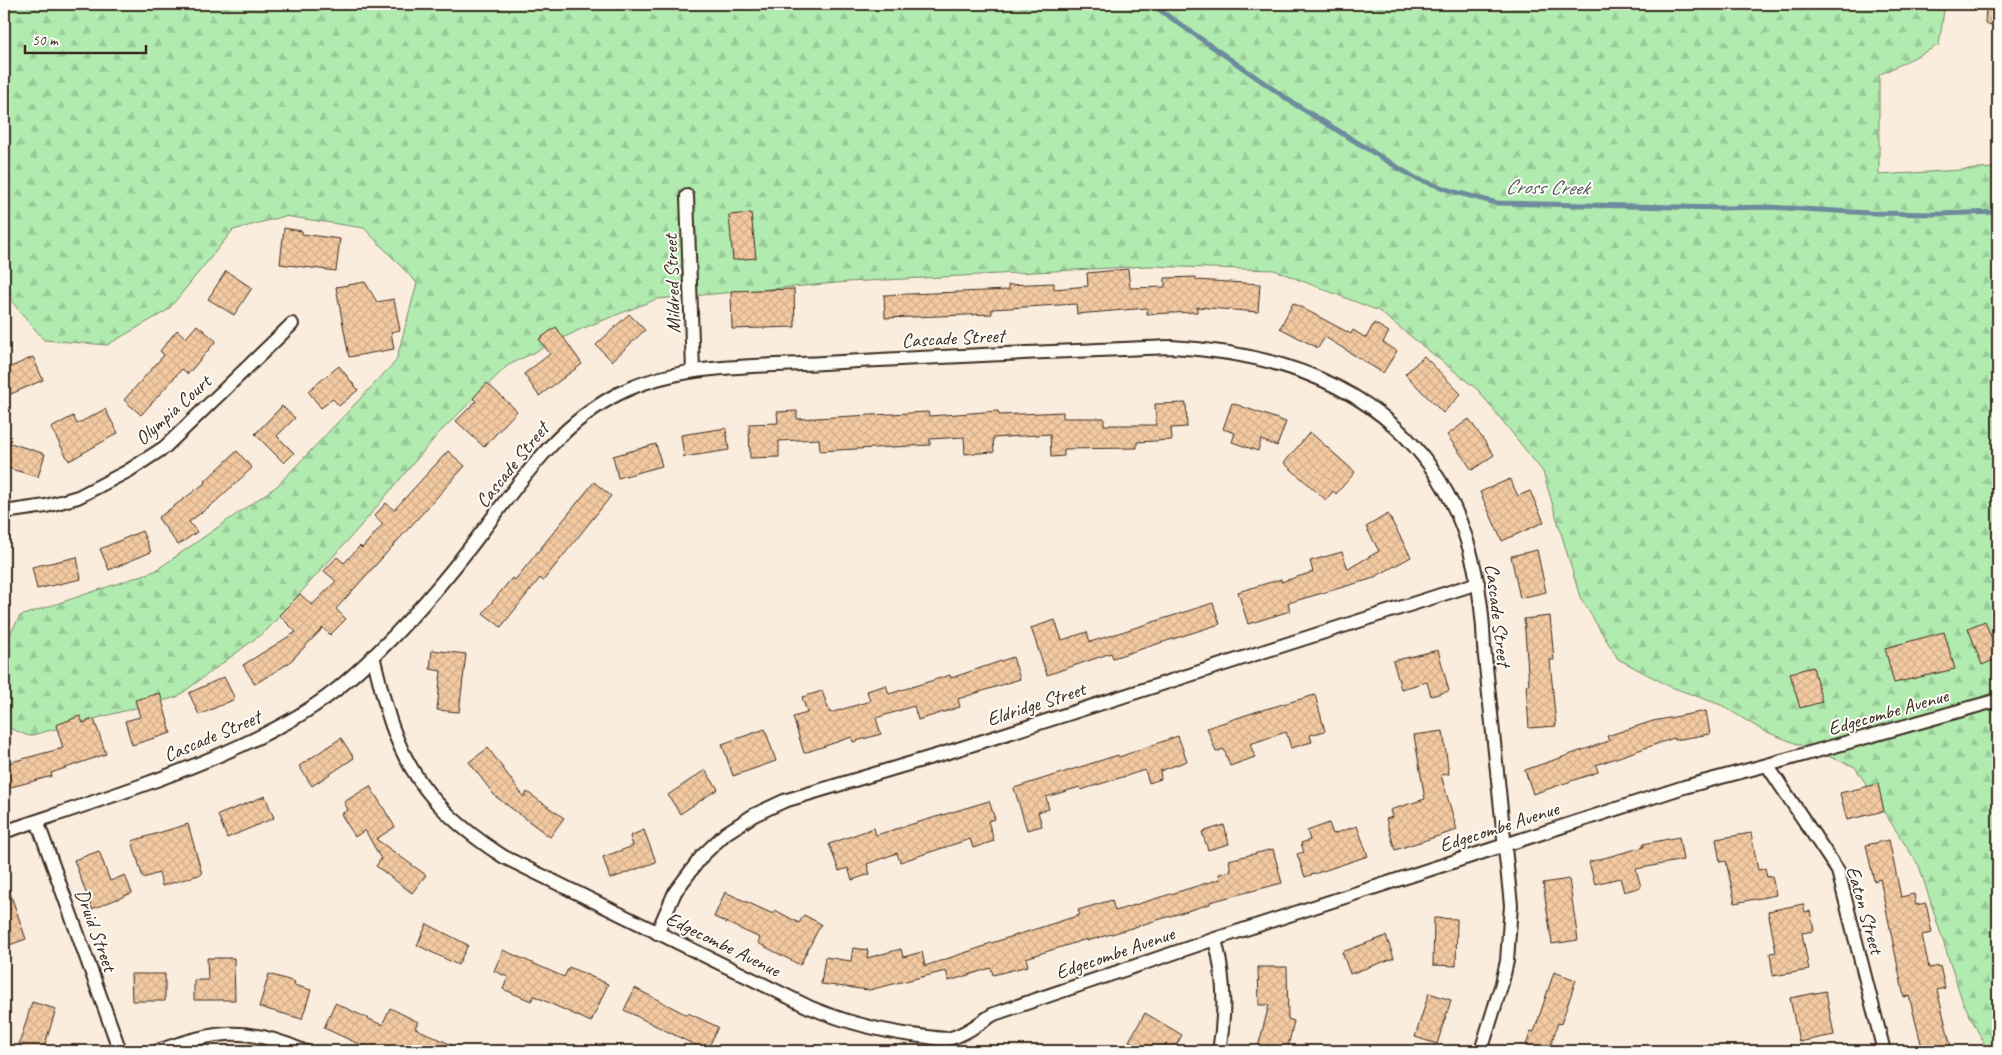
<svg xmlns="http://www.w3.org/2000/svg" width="2002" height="1055" viewBox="0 0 2002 1055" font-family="Caveat,sans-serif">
	<defs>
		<pattern id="forest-firs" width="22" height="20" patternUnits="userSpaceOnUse" patternTransform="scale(1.25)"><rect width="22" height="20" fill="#b1ebaf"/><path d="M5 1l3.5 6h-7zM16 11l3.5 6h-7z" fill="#99ca96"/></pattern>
		<pattern id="building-cross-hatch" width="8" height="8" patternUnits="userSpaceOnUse" patternTransform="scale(1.25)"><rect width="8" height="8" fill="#f3caa2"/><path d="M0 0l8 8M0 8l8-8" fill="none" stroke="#d1ae8b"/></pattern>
	</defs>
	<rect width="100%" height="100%" fill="#faedde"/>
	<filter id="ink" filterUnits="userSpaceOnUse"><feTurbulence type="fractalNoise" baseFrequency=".02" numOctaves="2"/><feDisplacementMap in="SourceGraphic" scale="10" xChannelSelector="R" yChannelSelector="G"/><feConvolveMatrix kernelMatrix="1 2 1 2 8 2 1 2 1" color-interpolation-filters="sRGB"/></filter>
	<g filter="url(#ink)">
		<path fill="url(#forest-firs)" stroke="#768a66" d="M4,4H1945L1939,45L1879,75V175L1993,168L1998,170V1051H1991L1986,1047L1962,1000L1919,866L1855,767L1762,730L1721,705L1671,687L1618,659L1580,597L1543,472L1478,390L1379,311L1274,270L1148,266L848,282L657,299L581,329L507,366L438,434L358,529L267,630L177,697L29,736L9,728L4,723V645L20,616L155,571L277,486L396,361L417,283L364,228L285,216L233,230L168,310L107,345L44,340L13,303L4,269Z"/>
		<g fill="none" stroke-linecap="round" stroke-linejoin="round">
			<path stroke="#6d8b9c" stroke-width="5" d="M1151,4L1293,103L1415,178L1455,192L1497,203L1722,208L1769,207L1870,213L1938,214L1998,212"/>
		</g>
		<path fill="url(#building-cross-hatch)" stroke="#3b2a1e" d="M1986,4H1998V25L1985,24Z
			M751,213L756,258L733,260L729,215Z
			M284,228L302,231V234L340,239L336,271L280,264Z
			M1128,269L1130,288L1165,287V278L1196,277V280L1260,284L1258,312L1197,307V312L1147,314V308L1077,314L1076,304L992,309V314L885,318L884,295L1009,290L1008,285L1054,283V289L1088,286L1087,273Z
			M226,271L252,288L234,315L208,299Z
			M365,282L377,302L394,299L400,330L391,332L394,349L349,357L336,287Z
			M794,289L795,327L732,329L731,291Z
			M1293,303L1351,334L1353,330L1366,338L1374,323L1389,332L1383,342L1397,351L1383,373L1325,337L1318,348L1280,328Z
			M629,314L645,330L612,361L596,345Z
			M197,325L216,341L188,374L182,369L141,415L124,400L164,355L160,351L177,330L186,338Z
			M556,327L582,364L539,396L524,374L550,354L539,339Z
			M1424,356L1461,394L1443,413L1405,374Z
			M33,357L43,380L4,397V370Z
			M339,366L358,390L339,406L333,399L321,408L308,391Z
			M487,383L517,411L484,447L456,421L476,401L473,398Z
			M1186,403L1187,427L1171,428L1172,440L1137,442V448L1064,449V456L1051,457L1050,434L993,438L994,452L965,454L964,437L930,439V445L820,451L819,439L779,441V457L750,458L749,424L778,423L777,412L797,411V419L928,412L929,416L998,411L999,415L1063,412V418H1104V425H1156L1155,404Z
			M1232,403L1286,422L1277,446L1261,440L1258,451L1232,442L1235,433L1223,429Z
			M282,406L295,418L277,436L294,453L284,463L255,434Z
			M105,409L118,433L69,461L51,428L73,416L77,424Z
			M1469,419L1494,455L1472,470L1447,435Z
			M726,428L729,450L684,457L681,435Z
			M1310,432L1355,472L1336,494L1333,491L1326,500L1284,463Z
			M4,441L45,454L38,477L4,467Z
			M656,444L662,466L618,478L613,456Z
			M237,451L252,468L214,503L189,522L197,532L178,545L158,518L205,483L204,482Z
			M448,451L465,466L336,609L346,619L330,635L323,628L289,663L255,684L243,665L296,632L279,615L300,594L312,605L336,581L324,571L337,557L344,563L360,546L362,548L383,524L374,516L386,503L394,510Z
			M1510,479L1518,496L1530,491L1544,522L1502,541L1480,492Z
			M594,482L611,496L543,581L540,578L501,627L483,613L512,578L515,580Z
			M1388,514L1411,557L1371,579L1288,603L1290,611L1248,624L1238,592L1281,579V582L1313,572L1310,561L1342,552L1348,569L1379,551L1366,527Z
			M142,531L151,552L109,570L100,549Z
			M1537,550L1546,592L1520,598L1511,556Z
			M77,557L81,579L37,589L32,567Z
			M1213,603L1220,624L1113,658L1111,653L1047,675L1031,628L1055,620L1062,640L1087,632L1090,642Z
			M1550,616L1554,660H1550L1556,726L1529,728L1526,685H1529L1524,619Z
			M1985,621L1991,637L1998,634V658L1982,665L1968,628Z
			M1944,632L1955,669L1894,683L1885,648Z
			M432,650L466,654L459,712L437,710L441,671L430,669Z
			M1438,650L1449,691L1431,696L1427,682L1401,689L1393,661Z
			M1013,657L1020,679L958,699L960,707L918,720L914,706L876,718L881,734L853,742L852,737L804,753L793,717L807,713L802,697L822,691L830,713L870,701L867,691L886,685L889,694L950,675L951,678Z
			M1813,667L1822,702L1800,708L1790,673Z
			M224,677L235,699L199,715L189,693Z
			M160,693L171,733L132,745L125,721L140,717L135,700Z
			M1315,695L1325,731L1310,735L1312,742L1291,748L1286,732L1250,744L1255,757L1230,766L1224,749L1216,752L1207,728L1255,712Z
			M1706,711L1710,734L1675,740L1674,738L1596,765L1598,772L1533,794L1525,770L1609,741L1607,736L1653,721Z
			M80,716L83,723L94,719L106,754L51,773L52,776L4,789V764L63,748L56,725Z
			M765,729L776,761L733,776L722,744Z
			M1443,731L1449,774L1441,775L1457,830L1395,850L1386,819L1392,817L1390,810L1425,799L1414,735Z
			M1178,736L1187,761L1160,771L1161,779L1149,783L1145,770L1081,790L1080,787L1046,797L1049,809L1038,812L1042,826L1027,830L1014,788L1118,755L1119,757Z
			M341,738L354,758L312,786L299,766Z
			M488,748L524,797L527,792L564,818L550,837L495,796L469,762Z
			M705,770L718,789L680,814L668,795Z
			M1878,784L1884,811L1847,820L1840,793Z
			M370,786L395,827L376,839L426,875L412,893L376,866L381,859L365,830L355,837L341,814L348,810L344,802Z
			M265,796L274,818L227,838L218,815Z
			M989,801L995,819L988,821L994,841L973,848L970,839L900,862L897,853L867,864L870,874L852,880L848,868L839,871L829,844L874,828L876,835Z
			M1329,823L1333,834L1357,826L1368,856L1305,877L1297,854L1304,852L1301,843L1310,840L1307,831Z
			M188,824L202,874L162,886L159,873L143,878L132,841Z
			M1224,825L1229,844L1208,850L1202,832Z
			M644,830L656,862L610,879L603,857L633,846L630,836Z
			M1751,833L1758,870L1765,868L1767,877L1772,876L1776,895L1735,903L1726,861L1720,862L1716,839Z
			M1679,837L1683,860L1636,869L1641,887L1624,892L1620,878L1595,884L1589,862L1644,847L1643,844Z
			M1889,840L1901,897L1914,894L1916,905L1926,903L1932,933L1922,935L1929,968L1940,966L1945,988L1937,990L1952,1051H1923L1909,996L1904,997L1880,879L1874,881L1866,845Z
			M1273,849L1282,883L1210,902V904L1115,933L1087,941V939L1026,958L1028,966L993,975L991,968L949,981L946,971L869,990L821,984L825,957L851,961L853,948L868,950L867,958L901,949L903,957L922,952L925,966L985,946V945L1080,915L1078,910L1112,900L1115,911L1220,879L1219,874L1231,871L1229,860Z
			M99,851L110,881L125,875L132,893L92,909L74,860Z
			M1569,879L1578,940L1552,944L1543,883Z
			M6,881L26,939L4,947V882Z
			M725,892L773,914L775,910L799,923L804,915L821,924L800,965L758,943L760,938L714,917Z
			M1803,904L1805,912L1810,911L1814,931L1802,933L1809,970L1773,976L1770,953L1776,952L1768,911Z
			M1434,918L1457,919L1456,966L1433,965Z
			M427,924L468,945L458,965L417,945Z
			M1386,936L1394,958L1350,974L1342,952Z
			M503,950L564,977L569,967L608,984L591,1022L534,996L531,1001L503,989L508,977L494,971Z
			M207,958H234L235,1000H194V980H208Z
			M1258,967H1287L1288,1019L1294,1021L1287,1051H1257L1269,1005H1259Z
			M1554,972L1576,980L1561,1024L1558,1023L1549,1051H1524L1531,1031L1534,1032Z
			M131,974H165V1001H132Z
			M269,974L295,982L294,985L311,990L302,1019L259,1007Z
			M635,988L687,1015L688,1013L718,1027L707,1051L624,1010Z
			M1826,991L1834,1035L1799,1042L1790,998Z
			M1429,993L1451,1000L1437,1044L1415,1037Z
			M32,1002L56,1009L43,1051H17Z
			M335,1003L382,1025L390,1008L418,1022L415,1028L465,1051H374L324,1028Z
			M1145,1013L1182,1035L1173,1051H1146L1129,1041Z"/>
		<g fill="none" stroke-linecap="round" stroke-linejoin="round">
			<defs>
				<path id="minor" d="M687,196L693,371
					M4,512L46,506L78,497L128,471L165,447L292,324
					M373,656C379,679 384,703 392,726C413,787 451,823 504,857L809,1007C847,1023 887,1033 928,1037C935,1038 944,1040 951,1038C967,1034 980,1022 994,1014L1215,939L1684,787L1767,765L1998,700
					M1767,765L1838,871L1884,1051
					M37,821L120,1051
					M4,832C84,805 166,780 242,745C281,727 318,707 350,678C393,640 433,595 468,550C513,493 552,427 620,393C680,363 757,367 823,363C939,356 1055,352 1171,347C1360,357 1478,452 1484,647L1511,905L1507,961L1502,983L1481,1051
					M657,933L675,892L702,856L726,833L754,815L784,801L952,751L1478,583
					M1215,939C1225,977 1226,1013 1219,1051
					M158,1051C215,1030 247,1026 304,1051"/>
			</defs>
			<use href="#minor" stroke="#3b2a1e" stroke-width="16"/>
			<use href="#minor" stroke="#fdfcf7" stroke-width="12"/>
		</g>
	</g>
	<g text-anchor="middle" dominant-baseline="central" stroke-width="4" stroke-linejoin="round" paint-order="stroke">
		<g font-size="20" fill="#3b2a1e" stroke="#fdfcf7">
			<text transform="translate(672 284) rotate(-92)">Mildred Street</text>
			<text transform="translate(953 338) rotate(-3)">Cascade Street</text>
			<text transform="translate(173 410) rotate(-42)">Olympia Court</text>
			<text transform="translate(512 465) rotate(-51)">Cascade Street</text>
			<text transform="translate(1498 615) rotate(83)">Cascade Street</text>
			<text transform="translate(1036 704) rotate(-18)">Eldridge Street</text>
			<text transform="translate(1888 712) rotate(-16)">Edgecombe Avenue</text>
			<text transform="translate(212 736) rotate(-23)">Cascade Street</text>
			<text transform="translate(1499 827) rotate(-18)">Edgecombe Avenue</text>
			<text transform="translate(1865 910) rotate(74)">Eaton Street</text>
			<text transform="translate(96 930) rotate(70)">Druid Street</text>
			<text transform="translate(723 944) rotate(26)">Edgecombe Avenue</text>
			<text transform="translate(1115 953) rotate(-19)">Edgecombe Avenue</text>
		</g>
		<g font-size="21" font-style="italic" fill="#545a5d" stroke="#fdfcf7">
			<text transform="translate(1547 187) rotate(1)">Cross Creek</text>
		</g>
	</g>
	<rect width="2002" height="1055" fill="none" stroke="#fdfcf7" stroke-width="20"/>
	<rect x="10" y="10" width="1982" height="1035" fill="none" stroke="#3b2a1e" stroke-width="2" filter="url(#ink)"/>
	<path d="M25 45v8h121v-8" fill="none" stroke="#3b2a1e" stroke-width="2.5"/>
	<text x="32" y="45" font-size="15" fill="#3b2a1e" stroke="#fdfcf7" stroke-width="4" paint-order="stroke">50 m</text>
</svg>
